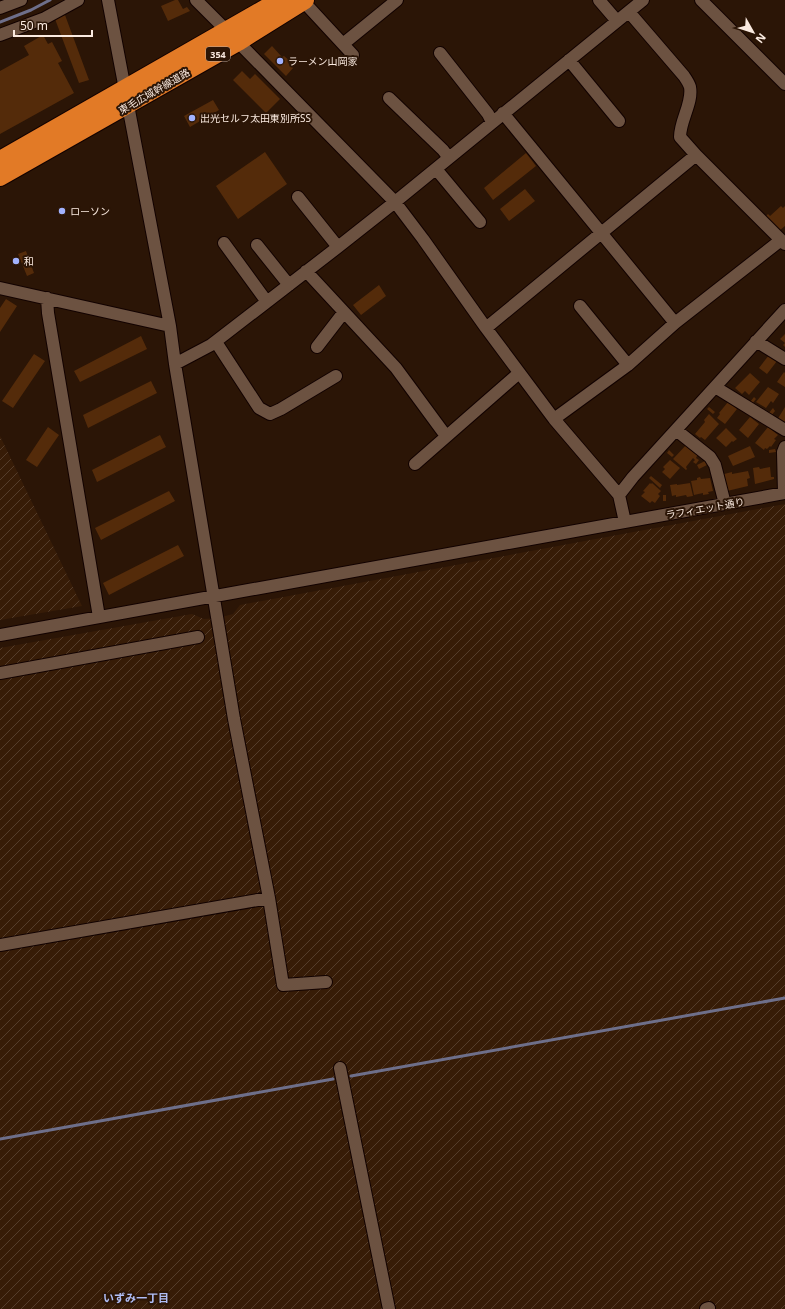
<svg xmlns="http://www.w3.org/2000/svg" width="785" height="1309" viewBox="0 0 785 1309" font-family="'Noto Sans','Noto Sans JP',sans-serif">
	<defs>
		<pattern id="industrial-furrows" width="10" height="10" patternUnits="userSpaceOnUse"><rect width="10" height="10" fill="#371c07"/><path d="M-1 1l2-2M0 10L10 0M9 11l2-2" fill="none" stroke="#553d2b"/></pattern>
	</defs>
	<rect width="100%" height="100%" fill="#2b1506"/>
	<path fill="url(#industrial-furrows)" d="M0,436L82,606L0,620Z
		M785,504V1309H0V648L192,614L204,619L218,618L233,614L240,605Z"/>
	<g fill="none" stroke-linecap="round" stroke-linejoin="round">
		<path stroke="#6e6f8a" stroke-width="3" d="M0,22L31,10L50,0
			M351,1076L785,998
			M0,1139L333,1079"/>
	</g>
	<path fill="#542b0a" d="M175,0H178L183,9L187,7L190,11L168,21L161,6Z
		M65,15L89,80L79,83L55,19Z
		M43,35L48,44L52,42L62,61L58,63L74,93L0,134V71L29,55L24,46Z
		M272,46L282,57L284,56L290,61L288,63L293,68L286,76L264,54Z
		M242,71L250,79L255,74L280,99L266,113L233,80Z
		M213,100L219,110L190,127L184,116Z
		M265,152L287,184L238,219L216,186Z
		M526,153L536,166L493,200L484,188Z
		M525,189L535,201L509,221L500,209Z
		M781,206L783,208L785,206V226L779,231L765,217L768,214L770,216Z
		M26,251L34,273L27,276L18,254Z
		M379,285L386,296L361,315L353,305Z
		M6,299L17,306L0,332V308Z
		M785,334V347L783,345L785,343L780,339Z
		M141,336L147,349L80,382L74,371Z
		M34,354L45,361L13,408L2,401Z
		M769,355L777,361L767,374L759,368Z
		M784,372L785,373V387L777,382Z
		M750,373L760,382L749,395L745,391L742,394L735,388Z
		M151,381L157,393L88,428L83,415Z
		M768,387L779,394L773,403L771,401L766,408L756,402Z
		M754,397L756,399L752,404L750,402Z
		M728,402L737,409L725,424L717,418L720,414L719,413Z
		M709,407L715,412L713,414L707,409Z
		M785,407V425L777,420Z
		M773,408L775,411L771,416L768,414Z
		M709,414L719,424L705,440L701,437L700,438L695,434L705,422L704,420Z
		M750,417L759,424L748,438L739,430Z
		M48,427L59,435L37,467L26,460Z
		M768,427L778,435L774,439L776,440L771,447L770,446L767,449L765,448L764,450L755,443Z
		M726,428L737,439L733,442L732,441L726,447L716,438Z
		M160,435L166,447L97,482L92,470Z
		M687,444L698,454L696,458L699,460L696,464L693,462L695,460L693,458L686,467L687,469L686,470L673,459Z
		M750,446L755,457L733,466L728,456Z
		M775,449L776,452L769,453V450Z
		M669,450L674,455L672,457L667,453Z
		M670,460L680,468L670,479L662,472L665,469L663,467Z
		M705,461L707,465L699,469L697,465Z
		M759,467L760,469L770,467L771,477H774V479L755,484L753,468Z
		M748,471L750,478L747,479L748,486L727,491L724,474L732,472V474Z
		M651,476L662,485L660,488L649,478Z
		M700,477L701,479L710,478L713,491L708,492L709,494L703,495V493L694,495L691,481L697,480V478Z
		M650,483L651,484L652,483L661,491L658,494L660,496L655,503L652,501L650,503L641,496L645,492L643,491Z
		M690,483L693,496L687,497L686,495L676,497V495L672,496L670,485L677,484V485Z
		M169,491L175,501L101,540L95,528Z
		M663,495H666V501H663Z
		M178,545L184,556L109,595L103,583Z"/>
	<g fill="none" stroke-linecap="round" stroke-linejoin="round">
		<defs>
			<path id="minor" d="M108,0L170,326L175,364L234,719L269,898L283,985L326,982
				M196,0L227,31
				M599,0L617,21
				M701,0L785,84
				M303,1L353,55
				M0,8L21,0
				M629,12L684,76C686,79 689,83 690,87C693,103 680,120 680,137L696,155L785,244
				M0,35L45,18L78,0
				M238,42L395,202L423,239L486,328L554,419L619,495L625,522
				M343,44L397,0
				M440,53L488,114L492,122
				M569,60L619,121
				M389,98L443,150L449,158
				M503,113L675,323
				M436,169L480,222
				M298,197L338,247
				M224,243L267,302
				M257,245L289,285
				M306,271L396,368L446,436
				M0,288L170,326
				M47,298L48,313L99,617
				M580,306L628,365
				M486,328L696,155
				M756,341L785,359
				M216,342L259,408L270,414L281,409L336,376
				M317,347L344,312
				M175,364L211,345L338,247L395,202L643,0
				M715,387L785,430
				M554,419L628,365L675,323L781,240
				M676,430L710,457L715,465L725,504
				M415,464L519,373
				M784,493L783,452L785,447
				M619,495L633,477L785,310
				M0,635L785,493
				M0,673L198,637
				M0,945L269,898
				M340,1068L389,1309
				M706,1309L709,1308"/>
			<path id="highway" d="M0,160L280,0
				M0,177L238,42L305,0"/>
		</defs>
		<use href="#minor" stroke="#120200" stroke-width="14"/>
		<use href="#highway" stroke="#120200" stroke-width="20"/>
		<use href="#minor" stroke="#6c5241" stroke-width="12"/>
		<use href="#highway" stroke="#e27a26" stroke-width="18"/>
	</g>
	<g fill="#a2b2fd" stroke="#2b1506" stroke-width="1.5">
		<circle cx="280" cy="61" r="4"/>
		<circle cx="192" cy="118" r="4"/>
		<circle cx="62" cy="211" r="4"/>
		<circle cx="16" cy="261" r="4"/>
	</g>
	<g text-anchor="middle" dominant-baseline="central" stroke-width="4" stroke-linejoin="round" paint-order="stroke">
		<rect fill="#2b1506" stroke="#bcaa9f" stroke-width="1" x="206" y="47" width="24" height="14" rx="3"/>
		<g font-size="9" font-weight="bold" fill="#faeae0">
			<text x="218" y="54">354</text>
		</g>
		<g font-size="10" fill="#faeae0" stroke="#2b1506" text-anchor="start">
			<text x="288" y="61">ラーメン山岡家</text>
			<text x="200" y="118">出光セルフ太田東別所SS</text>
			<text x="70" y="211">ローソン</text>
			<text x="24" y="261">和</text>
		</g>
		<g font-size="10" fill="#faeae0" stroke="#2b1506">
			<text transform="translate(154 91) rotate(-30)">東毛広域幹線道路</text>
			<text transform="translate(705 508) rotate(-10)">ラフィエット通り</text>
		</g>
		<g font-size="11" font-weight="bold" fill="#b0bdf5" stroke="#2b1506">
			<text x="136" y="1297">いずみ一丁目</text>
		</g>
	</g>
	<g transform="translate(753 32) rotate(129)" stroke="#2b1506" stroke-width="3" paint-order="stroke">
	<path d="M0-3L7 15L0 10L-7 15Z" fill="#faeae0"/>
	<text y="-6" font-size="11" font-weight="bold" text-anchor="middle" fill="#faeae0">N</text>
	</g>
	<path d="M14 30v6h78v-6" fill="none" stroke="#faeae0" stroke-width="2"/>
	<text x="20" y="30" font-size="12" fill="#faeae0" stroke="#2b1506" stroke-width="3" paint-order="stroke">50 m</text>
</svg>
